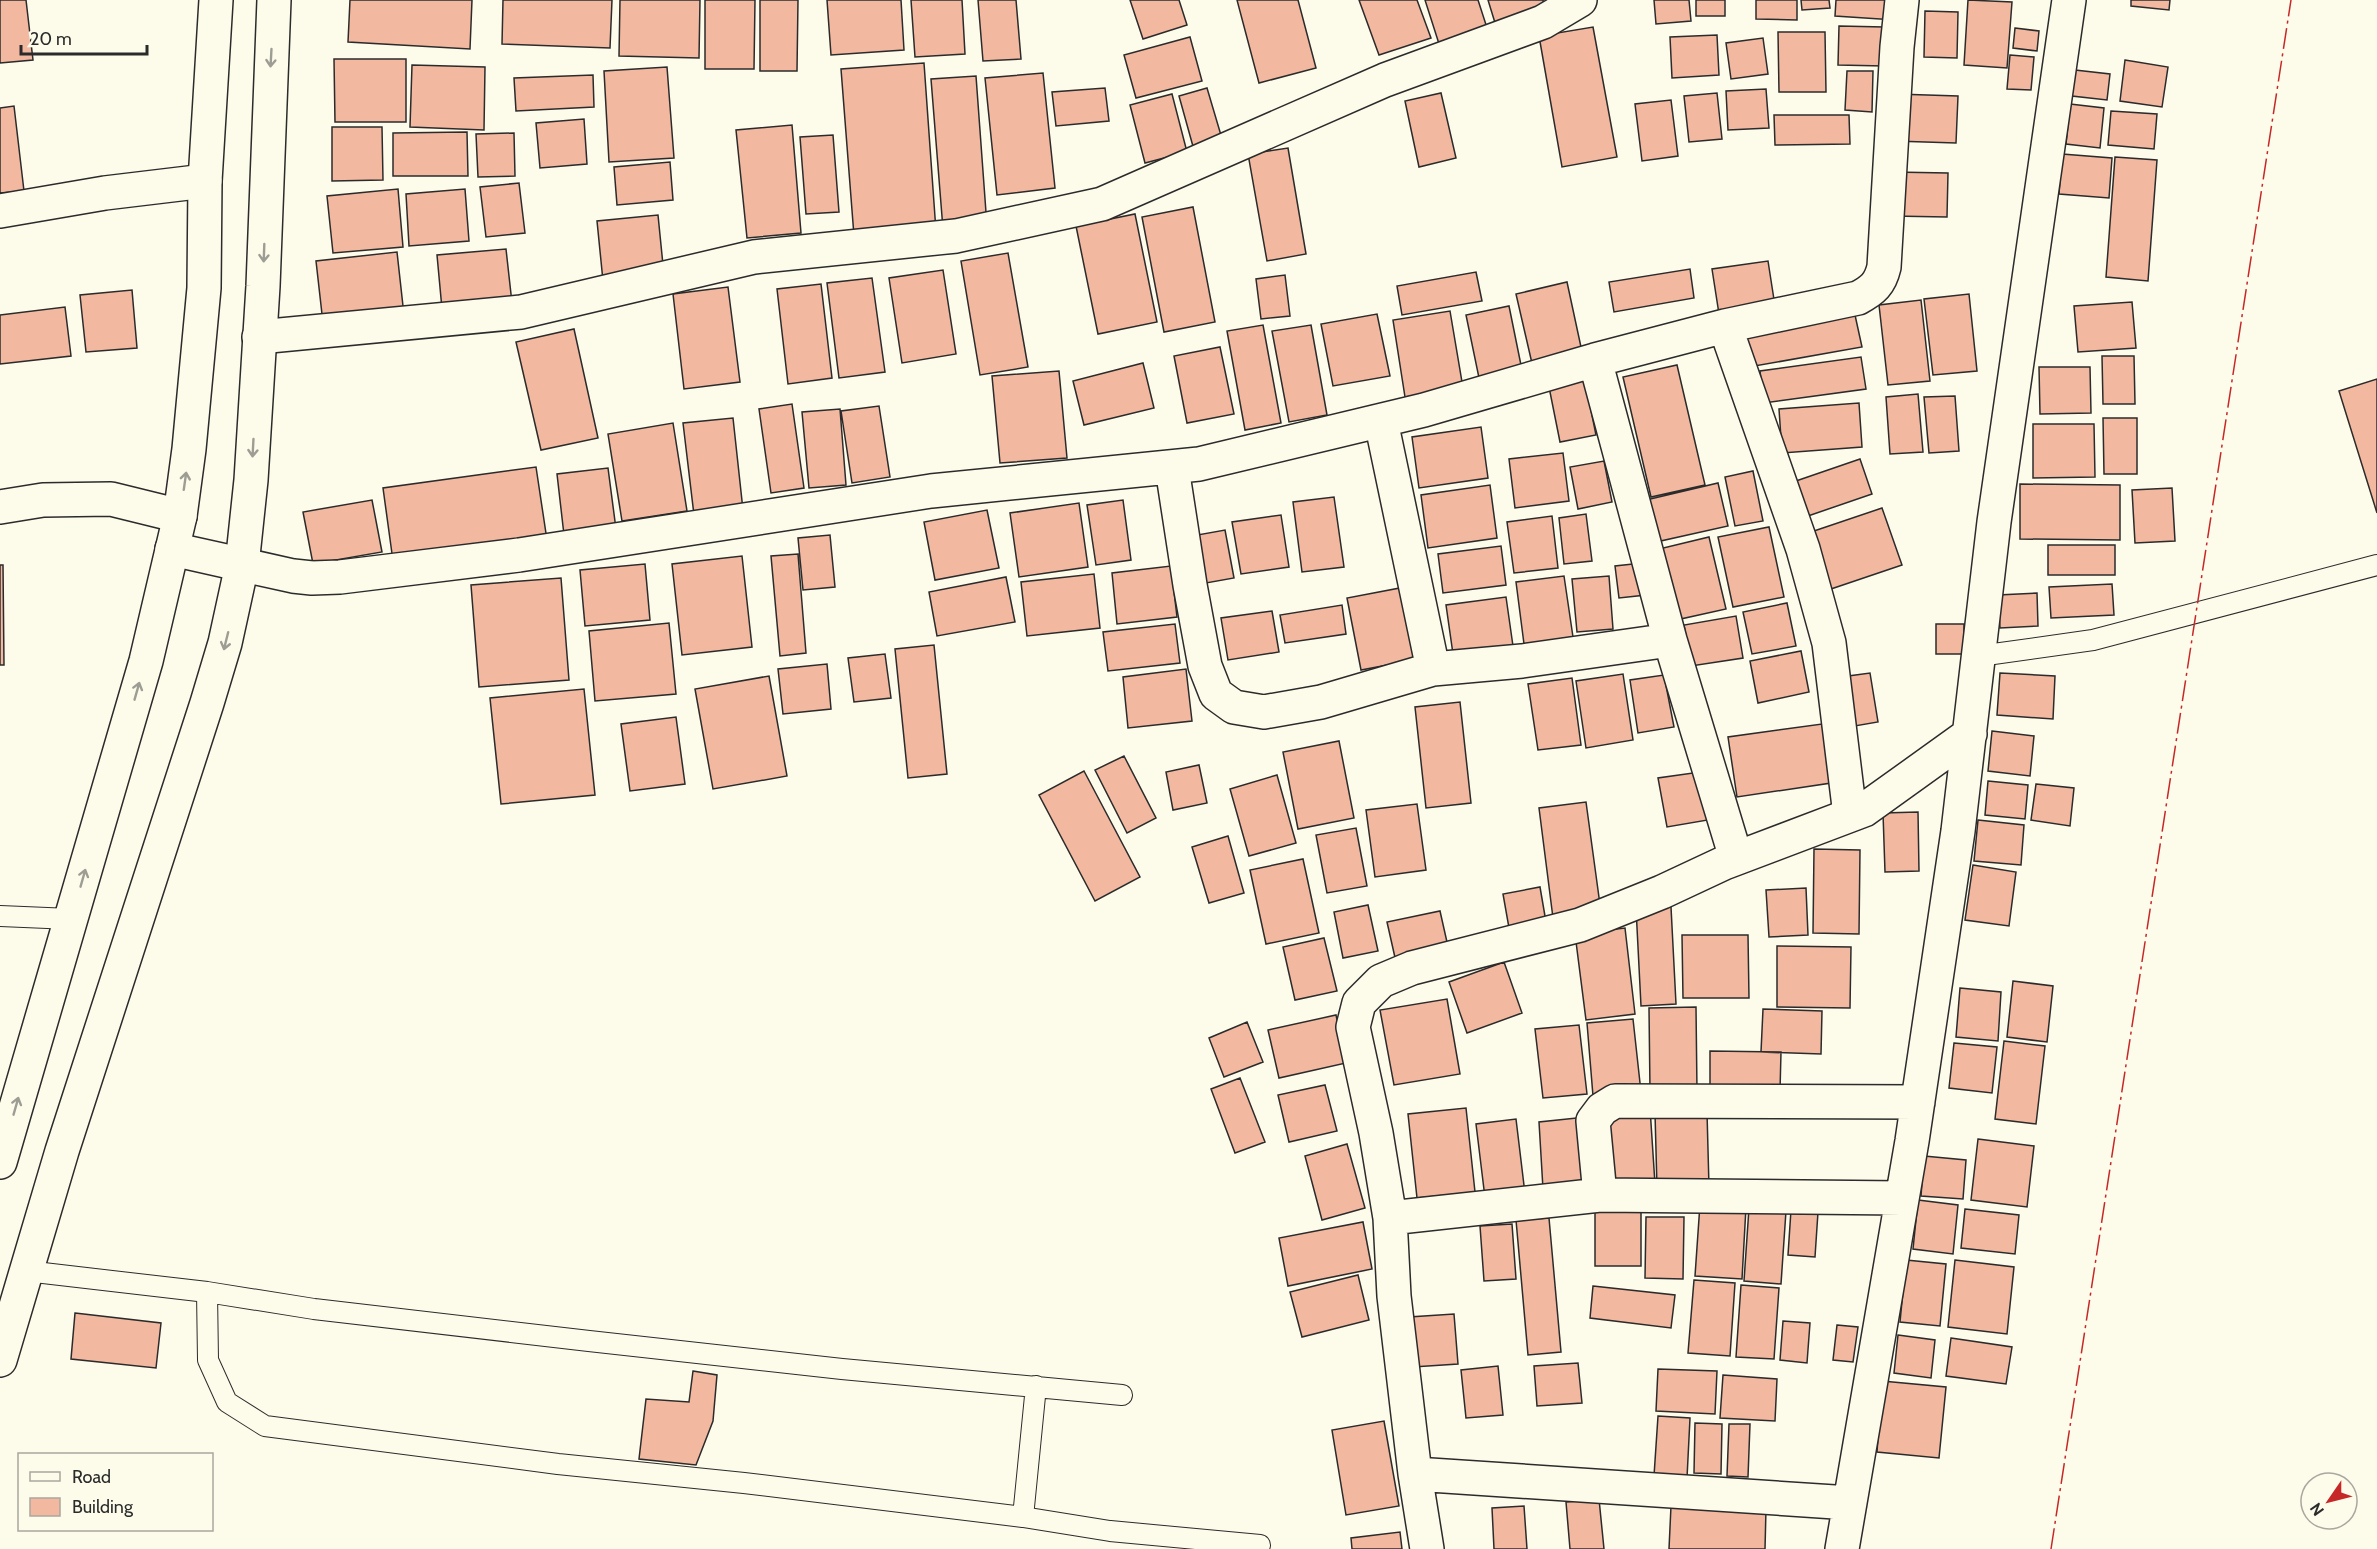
<svg xmlns="http://www.w3.org/2000/svg" width="2377" height="1549" viewBox="0 0 2377 1549" font-family="Cabin,sans-serif">
	<rect width="100%" height="100%" fill="#fdfbea"/>
	<path fill="#f2b8a0" stroke="#2b2b2b" stroke-width="1.5" d="M0,0H26L33,60L0,63Z
		M350,0H472L470,49L348,42Z
		M503,0H612L610,48L502,44Z
		M620,0H700L699,58L619,56Z
		M705,0H755L754,69H705Z
		M760,0H798L797,71H760Z
		M827,0H901L904,50L831,55Z
		M911,0H962L965,54L915,57Z
		M978,0H1016L1021,59L983,61Z
		M1130,0H1179L1187,25L1143,39Z
		M1237,0H1298L1316,68L1259,83Z
		M1359,0H1417L1431,38L1379,55Z
		M1425,0H1478L1489,34L1441,50Z
		M1488,0H1543L1546,13L1496,26Z
		M1654,0H1689L1691,21L1656,24Z
		M1696,0H1725V16H1696Z
		M1756,0H1797V20L1756,19Z
		M1801,0H1829L1830,8L1802,10Z
		M1836,0H1896L1895,20L1835,16Z
		M1968,0L2012,2L2007,68L1964,65Z
		M2131,0H2170L2169,10L2131,6Z
		M1925,11L1958,12L1957,58L1924,57Z
		M1839,26L1884,27V66L1838,65Z
		M1593,27L1617,157L1562,167L1539,36Z
		M2015,28L2039,31L2037,51L2013,48Z
		M1778,32H1825L1826,92H1779Z
		M1717,35L1719,75L1672,78L1670,37Z
		M1190,37L1202,81L1136,98L1124,55Z
		M1763,38L1768,74L1731,79L1726,43Z
		M2010,55L2034,57L2031,90L2007,89Z
		M334,59H406V122H335Z
		M2125,60L2168,67L2162,107L2120,101Z
		M924,63L936,231L854,236L841,69Z
		M412,65L485,67L484,130L410,127Z
		M667,67L674,158L609,162L604,71Z
		M2075,70L2110,74L2107,100L2072,96Z
		M1847,71H1873L1872,112L1845,110Z
		M1043,73L1055,188L997,195L985,78Z
		M593,75L594,107L516,111L514,78Z
		M976,76L987,226L943,229L931,79Z
		M1105,88L1109,121L1056,126L1052,92Z
		M1207,88L1223,142L1194,150L1179,96Z
		M1766,89L1769,128L1728,130L1726,91Z
		M1441,93L1456,158L1419,167L1405,101Z
		M1717,93L1722,139L1689,142L1684,96Z
		M1172,94L1187,152L1145,163L1130,105Z
		M1896,94L1958,96L1956,143L1894,141Z
		M1671,100L1678,156L1642,161L1635,104Z
		M2070,104L2104,108L2100,148L2066,144Z
		M14,106L24,191L0,193V108Z
		M2111,111L2157,114L2154,149L2108,145Z
		M1774,115H1849L1850,144L1775,145Z
		M584,119L587,164L540,168L536,123Z
		M792,125L801,233L747,238L736,130Z
		M332,127H382L383,180L332,181Z
		M467,132L468,176H393V133Z
		M514,133L515,176L478,177L476,134Z
		M833,135L839,212L806,214L800,137Z
		M1288,148L1306,254L1267,261L1248,154Z
		M2062,154L2112,158L2109,198L2059,194Z
		M2115,157L2157,160L2148,281L2106,277Z
		M670,162L673,200L617,205L614,167Z
		M1892,172L1948,173L1947,217L1892,216Z
		M519,183L525,233L486,237L480,187Z
		M398,189L403,247L333,253L327,196Z
		M465,189L469,241L409,246L406,194Z
		M1193,207L1215,322L1164,332L1142,217Z
		M1135,214L1157,322L1098,334L1076,226Z
		M658,215L664,275L603,281L597,221Z
		M506,249L512,303L442,309L437,255Z
		M397,252L404,315L323,323L316,261Z
		M1008,253L1028,367L980,375L961,261Z
		M1768,261L1775,306L1719,314L1712,269Z
		M1690,269L1694,298L1614,312L1609,282Z
		M943,270L956,354L902,363L889,278Z
		M1476,272L1482,301L1402,315L1397,286Z
		M1285,275L1290,316L1261,319L1256,279Z
		M872,278L885,372L839,378L827,283Z
		M1567,282L1584,361L1534,372L1516,294Z
		M821,284L832,378L788,384L777,289Z
		M728,287L740,382L684,389L673,294Z
		M132,290L137,348L86,352L80,295Z
		M1969,294L1977,371L1933,375L1924,299Z
		M1921,300L1930,381L1888,385L1879,305Z
		M2132,302L2136,348L2078,352L2074,306Z
		M1509,306L1522,370L1479,378L1466,315Z
		M65,307L71,356L0,364V315Z
		M1450,311L1463,388L1405,397L1393,320Z
		M1377,314L1390,376L1333,386L1321,324Z
		M1855,315L1862,347L1749,367L1743,334Z
		M1263,325L1281,423L1245,430L1227,331Z
		M1311,325L1327,415L1289,422L1272,331Z
		M574,329L598,438L541,450L516,342Z
		M1220,347L1234,414L1187,423L1174,356Z
		M2102,356H2134L2135,404H2103Z
		M1861,357L1866,389L1764,403L1760,371Z
		M1143,363L1154,408L1084,425L1073,381Z
		M1677,365L1705,485L1651,497L1623,377Z
		M2039,367H2090L2091,413L2040,414Z
		M1059,371L1067,458L1000,463L992,376Z
		M2377,379V513L2339,391Z
		M1585,380L1596,435L1560,442L1549,387Z
		M1918,394L1923,452L1890,454L1886,397Z
		M1955,396L1959,451L1929,453L1924,397Z
		M1859,403L1862,447L1782,453L1779,409Z
		M792,404L804,488L771,493L759,409Z
		M879,406L890,477L852,483L841,411Z
		M840,409L846,485L809,488L802,412Z
		M733,418L743,510L694,515L683,423Z
		M2103,418H2137V474H2104Z
		M673,423L687,511L622,521L608,434Z
		M2033,424H2094L2095,477L2033,478Z
		M1481,427L1488,478L1419,488L1412,437Z
		M1563,453L1569,501L1515,508L1509,459Z
		M1860,459L1872,494L1805,517L1793,482Z
		M1604,461L1612,502L1578,509L1570,467Z
		M536,467L547,540L393,561L383,488Z
		M608,468L616,529L564,535L557,474Z
		M1753,471L1763,521L1735,526L1725,477Z
		M1718,483L1728,526L1656,542L1646,500Z
		M2020,484L2120,485V540L2020,539Z
		M1490,485L1497,538L1428,548L1421,495Z
		M2172,488L2175,541L2135,543L2132,490Z
		M1334,497L1344,567L1302,572L1293,502Z
		M372,500L382,552L313,564L303,512Z
		M1123,500L1131,560L1096,565L1087,505Z
		M1079,503L1088,567L1019,577L1010,513Z
		M1882,508L1902,565L1828,590L1808,533Z
		M987,510L999,568L935,580L924,522Z
		M1586,514L1592,561L1564,564L1559,518Z
		M1281,515L1289,567L1241,574L1232,522Z
		M1552,516L1558,568L1514,573L1507,522Z
		M1769,527L1784,597L1733,607L1718,537Z
		M1225,530L1234,578L1195,585L1186,537Z
		M830,535L835,587L803,590L798,538Z
		M1709,537L1726,609L1676,620L1659,549Z
		M2048,545H2115V575H2048Z
		M1501,546L1506,585L1443,593L1438,554Z
		M798,554L806,653L780,656L771,556Z
		M742,556L752,647L682,655L672,564Z
		M1642,563L1646,595L1619,598L1615,566Z
		M645,564L650,620L585,626L580,570Z
		M0,565H3L4,665H0Z
		M1171,566L1177,617L1117,624L1112,573Z
		M1094,574L1100,628L1027,636L1021,582Z
		M1564,576L1573,637L1524,644L1516,582Z
		M1609,576L1613,629L1577,632L1572,579Z
		M1006,577L1015,622L937,636L929,592Z
		M561,578L569,680L479,687L471,585Z
		M2112,584L2114,615L2051,618L2049,587Z
		M1400,588L1414,660L1361,670L1347,598Z
		M2037,593L2038,626L2000,628L1998,595Z
		M1506,597L1513,646L1453,654L1446,605Z
		M1787,603L1796,646L1752,654L1743,612Z
		M1342,605L1346,634L1285,643L1280,615Z
		M1272,611L1279,652L1228,660L1221,618Z
		M1736,616L1743,658L1691,666L1684,625Z
		M669,623L676,694L595,701L589,631Z
		M1175,624L1180,663L1108,671L1103,632Z
		M1936,624H1964V654H1936Z
		M934,645L947,774L908,778L895,649Z
		M1801,651L1809,692L1758,703L1750,661Z
		M885,654L891,698L854,702L848,658Z
		M827,664L831,709L783,714L778,669Z
		M1186,669L1192,721L1128,728L1123,677Z
		M1870,673L1878,722L1849,727L1841,677Z
		M2000,673L2055,676L2053,719L1997,715Z
		M1623,674L1633,740L1586,748L1576,681Z
		M1664,675L1674,727L1638,733L1630,680Z
		M769,676L787,776L713,789L695,689Z
		M1572,678L1581,745L1538,750L1528,684Z
		M584,689L595,795L501,804L490,698Z
		M1460,702L1471,803L1426,808L1415,707Z
		M676,717L685,784L630,791L621,724Z
		M1822,724L1831,783L1737,797L1728,737Z
		M1992,731L2034,736L2030,776L1988,771Z
		M1339,741L1354,818L1298,829L1283,752Z
		M1124,756L1156,818L1127,833L1095,770Z
		M1199,765L1207,803L1173,810L1166,772Z
		M1084,771L1140,877L1095,901L1039,795Z
		M1700,772L1708,820L1667,827L1658,778Z
		M1277,775L1296,843L1249,856L1230,789Z
		M1988,781L2028,785L2025,819L1985,815Z
		M2036,784L2074,788L2070,826L2031,820Z
		M1586,802L1601,912L1553,918L1539,808Z
		M1417,804L1426,870L1375,877L1366,810Z
		M1918,812L1919,871L1885,872L1883,813Z
		M1978,820L2024,825L2021,865L1974,861Z
		M1356,828L1367,886L1327,893L1316,835Z
		M1228,836L1244,893L1209,903L1192,847Z
		M1814,849L1860,850L1859,934L1813,933Z
		M1303,859L1319,933L1266,944L1250,870Z
		M1973,865L2016,872L2009,926L1965,920Z
		M1540,887L1546,922L1509,928L1503,894Z
		M1806,888L1808,935L1769,937L1766,890Z
		M1368,905L1378,951L1343,958L1334,912Z
		M1671,907L1676,1004L1641,1006L1636,908Z
		M1440,911L1449,951L1396,962L1387,922Z
		M1625,928L1635,1014L1586,1020L1575,934Z
		M1682,935H1748L1749,998H1683Z
		M1324,938L1337,991L1295,1000L1283,947Z
		M1777,946L1851,947L1850,1008L1777,1007Z
		M1504,962L1522,1013L1467,1033L1449,982Z
		M2013,981L2053,986L2047,1042L2007,1037Z
		M1960,988L2001,992L1998,1041L1956,1037Z
		M1447,999L1460,1074L1394,1085L1380,1010Z
		M1696,1007L1697,1091H1650L1649,1008Z
		M1763,1009L1822,1011L1821,1054L1761,1052Z
		M1336,1015L1346,1063L1279,1078L1268,1030Z
		M1633,1019L1641,1092L1593,1096L1587,1023Z
		M1247,1022L1263,1062L1224,1077L1209,1038Z
		M1579,1025L1587,1094L1543,1098L1535,1029Z
		M2004,1041L2045,1046L2036,1124L1995,1119Z
		M1954,1043L1997,1047L1992,1093L1949,1088Z
		M1710,1051L1781,1052L1780,1091H1710Z
		M1240,1078L1265,1142L1235,1153L1211,1089Z
		M1325,1085L1337,1131L1289,1142L1278,1095Z
		M1466,1108L1475,1192L1417,1198L1408,1114Z
		M1650,1108L1655,1184L1614,1186L1609,1111Z
		M1707,1112L1709,1187L1657,1188L1655,1113Z
		M1586,1117L1597,1183L1543,1189L1539,1122Z
		M1516,1119L1526,1202L1486,1206L1476,1124Z
		M1978,1139L2034,1146L2027,1207L1971,1200Z
		M1347,1144L1365,1208L1322,1220L1305,1156Z
		M1924,1156L1966,1160L1963,1199L1921,1196Z
		M1918,1200L1958,1205L1953,1254L1913,1249Z
		M1700,1204L1746,1207L1742,1279L1695,1276Z
		M1595,1207H1641V1266H1595Z
		M1749,1208L1786,1211L1781,1284L1744,1281Z
		M1965,1209L2019,1215L2015,1254L1961,1248Z
		M1791,1210L1818,1212L1815,1257L1788,1255Z
		M1646,1217H1684L1683,1279L1645,1278Z
		M1549,1218L1561,1352L1528,1355L1516,1220Z
		M1363,1222L1372,1269L1288,1286L1279,1238Z
		M1512,1224L1516,1279L1484,1281L1480,1226Z
		M1906,1260L1946,1264L1940,1326L1900,1322Z
		M1955,1260L2014,1267L2007,1334L1948,1327Z
		M1358,1275L1369,1320L1302,1337L1290,1292Z
		M1694,1280L1735,1283L1730,1356L1688,1353Z
		M1741,1285L1779,1288L1774,1359L1736,1357Z
		M1593,1286L1675,1295L1671,1328L1590,1318Z
		M75,1313L161,1323L156,1368L71,1359Z
		M1454,1314L1458,1364L1413,1367L1409,1317Z
		M1783,1321L1810,1323L1807,1363L1780,1360Z
		M1837,1325L1858,1327L1853,1362L1833,1360Z
		M1898,1335L1935,1340L1931,1378L1894,1373Z
		M1951,1338L2012,1347L2006,1384L1946,1376Z
		M1578,1363L1582,1403L1537,1406L1534,1366Z
		M1498,1366L1503,1415L1466,1418L1461,1370Z
		M1658,1369L1717,1371L1715,1414L1656,1411Z
		M693,1371L717,1375L713,1421L696,1465L639,1459L646,1399L689,1402Z
		M1723,1375L1777,1379L1775,1421L1720,1418Z
		M1882,1381L1946,1387L1939,1458L1877,1452Z
		M1658,1416L1690,1418L1687,1478L1654,1476Z
		M1384,1421L1399,1506L1346,1515L1332,1430Z
		M1695,1423L1722,1424L1721,1474L1694,1473Z
		M1729,1424H1750L1748,1477L1727,1476Z
		M1599,1499L1604,1549H1570L1566,1502Z
		M1524,1506L1527,1549H1494L1492,1508Z
		M1671,1506L1766,1509L1765,1549H1669Z
		M1400,1532L1402,1549H1352L1351,1538Z"/>
	<g fill="none" stroke-linecap="round" stroke-linejoin="round">
		<defs>
			<path id="lane" d="M1979,656L2093,640L2377,565
				M0,916L71,919
				M26,1271L207,1292L314,1309L589,1341L842,1369L1122,1395
				M207,1292L208,1360L227,1402L265,1426L558,1464L744,1483L1023,1517L1110,1531L1260,1545
				M1023,1517L1036,1386"/>
			<path id="street" d="M0,211L105,193L205,181
				M1725,326L1803,549L1829,643L1850,815
				M259,337L521,312L754,257L956,236L1102,204L1385,80L1543,22L1580,0
				M1595,360L1670,640L1736,858
				M1381,421L1433,669
				M1172,468L1190,585L1205,666L1216,694L1234,707L1264,712L1321,702L1433,669L1522,661L1670,640
				M0,507L43,500L111,499L180,516
				M172,549L293,576L312,578L340,577L519,555L931,491L1199,464L1424,410L1595,360L1725,326L1858,298C1873,290 1880,284 1884,267L1897,47L1902,0
				M1600,1195L1593,1121L1602,1109L1615,1101L1918,1102
				M1390,1218L1600,1195L1902,1198
				M1415,1474L1850,1503
				M1427,1549L1415,1474L1394,1296L1390,1218L1376,1133L1353,1027L1359,1003L1381,981L1412,968L1580,925L1662,892L1724,863L1864,810L1970,734
				M1842,1549L1912,1141L1958,831L1994,522L2069,0"/>
			<path id="highway" d="M0,1162L146,661L180,516L189,449L204,288L205,181L216,0
				M0,1360L62,1151L207,703L225,643L242,565L251,480L263,286L274,0"/>
		</defs>
		<use href="#lane" stroke="#2b2b2b" stroke-width="22"/>
		<use href="#street" stroke="#2b2b2b" stroke-width="36"/>
		<use href="#highway" stroke="#2b2b2b" stroke-width="36"/>
		<use href="#lane" stroke="#fdfbea" stroke-width="20"/>
		<use href="#street" stroke="#fdfbea" stroke-width="33"/>
		<use href="#highway" stroke="#fdfbea" stroke-width="33"/>
		<path stroke="#c62828" stroke-width="1.5" stroke-dasharray="21 4.5 3 4.5" stroke-linecap="butt" d="M2051,1549L2291,0"/>
	</g>
	<defs><path id="oneway-shaft" d="M-6 0H5M1.5-3L5.5 0L1.5 3" fill="none" stroke-width="1.6" stroke-linecap="round" stroke-linejoin="round" transform="scale(1.5)"/></defs>
	<g stroke="#9e9d94">
		<use href="#oneway-shaft" transform="translate(271 58) rotate(93)"/>
		<use href="#oneway-shaft" transform="translate(264 253) rotate(92)"/>
		<use href="#oneway-shaft" transform="translate(253 448) rotate(93)"/>
		<use href="#oneway-shaft" transform="translate(185 481) rotate(-82)"/>
		<use href="#oneway-shaft" transform="translate(226 641) rotate(104)"/>
		<use href="#oneway-shaft" transform="translate(137 691) rotate(-74)"/>
		<use href="#oneway-shaft" transform="translate(83 878) rotate(-74)"/>
		<use href="#oneway-shaft" transform="translate(16 1106) rotate(-74)"/>
	</g>
	<rect x="18" y="1453" width="195" height="78" fill="#fdfbea" stroke="#a9a89e" stroke-width="1.5"/>
	<rect x="30" y="1472" width="30" height="9" fill="#fdfbea" stroke="#a9a89e" stroke-width="1.5"/>
	<text x="72" y="1483" font-size="18" fill="#2b2b2b">Road</text>
	<rect x="30" y="1498" width="30" height="18" fill="#f2b8a0" stroke="#a9a89e" stroke-width="1.5"/>
	<text x="72" y="1513" font-size="18" fill="#2b2b2b">Building</text>
	<g transform="translate(2329 1501) rotate(235)"><circle r="28" fill="#fdfbea" stroke="#a9a89e" stroke-width="1.5"/>
	<path d="M0-4.5L10 22L0 15L-10 22Z" fill="#c62828"/>
	<text y="-9" font-size="16" font-weight="bold" text-anchor="middle" fill="#2b2b2b">N</text>
	</g>
	<path d="M21 45v9h126v-9" fill="none" stroke="#2b2b2b" stroke-width="3"/>
	<text x="30" y="45" font-size="18" fill="#2b2b2b" stroke="#fdfbea" stroke-width="4.5" paint-order="stroke">20 m</text>
</svg>
